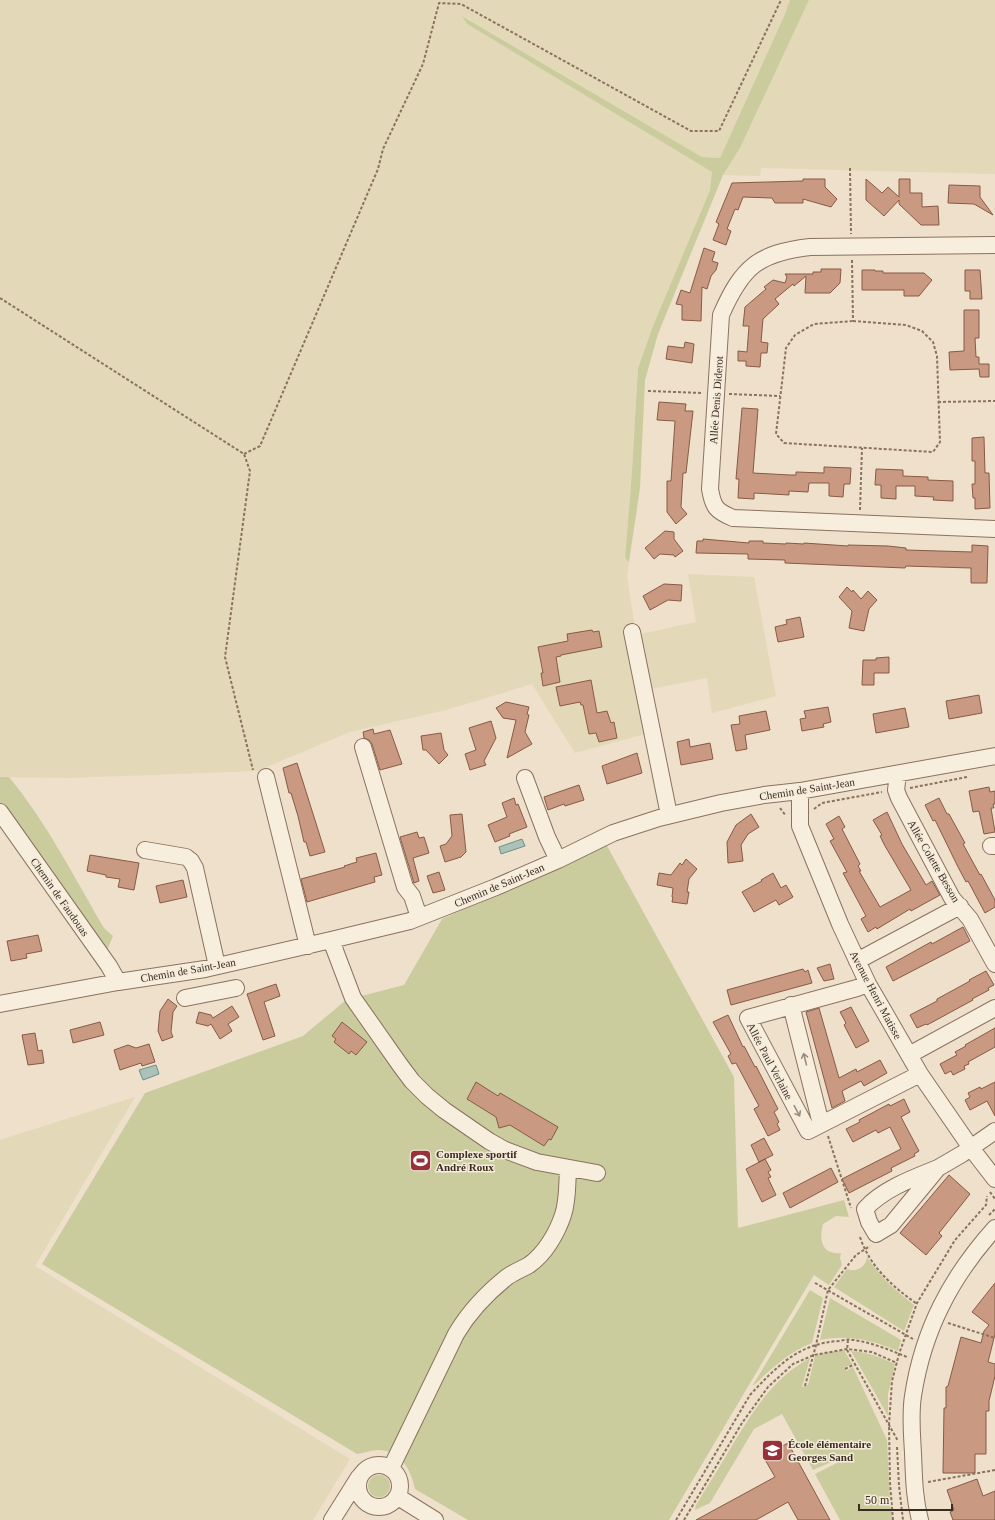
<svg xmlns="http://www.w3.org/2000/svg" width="995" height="1520" viewBox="0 0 995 1520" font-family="Georgia,serif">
	<rect width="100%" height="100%" fill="#eee0ca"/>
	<path fill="#e3d8b8" d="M0,0H790L785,14L720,158L702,157L463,16L467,24L712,172L710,190L653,326L638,367L632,471L625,558L629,562L627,576L636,635L696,622L688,574L754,577L776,696L712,713L707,678L640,691L649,733L575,753L532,684L446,710L350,732L257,771L69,778L0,777Z
		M809,0H995V174L761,168L760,176L723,175L740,148Z
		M135,1097L35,1266L350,1459L313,1520H0V1140Z"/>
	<path fill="#cacc9e" d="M790,0H809L740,148L723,175L658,334L645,380L640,488L629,562L625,558L632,471L638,368L653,326L710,190L712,172L467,24L462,16L702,157L720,158L785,14Z
		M0,777H9C47,823 74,877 104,928L113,936L106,953L0,807Z
		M606,844L734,1077L738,1228L844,1200L849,1217L836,1216L823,1224C819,1239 821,1255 841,1253L840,1258L842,1265L829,1285L814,1275L669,1520H468L415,1489C411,1470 401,1450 378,1450C371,1450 364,1453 357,1454L42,1264L145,1093L303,1036L346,1000L404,985L442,919Z
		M867,1257C882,1279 894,1289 914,1305L904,1331L834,1287L847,1269C856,1273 866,1267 867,1257Z
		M810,1290L823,1298L812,1343C789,1352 772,1368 754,1385H753Z
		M830,1298L901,1340L898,1351C873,1340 847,1334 820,1340Z
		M844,1350L852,1364L844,1368L846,1371L853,1367L887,1440L890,1505L893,1520H840L815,1474L837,1463L836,1460L813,1470L782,1414L754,1429L710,1503L695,1510L696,1505C708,1485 721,1465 733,1444C754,1410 773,1378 810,1358L802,1387L808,1385L815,1356L824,1353Z
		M851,1351C867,1352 880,1357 895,1364L888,1394V1416Z
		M368 1486a11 11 0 1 1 22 0a11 11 0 1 1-22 0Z"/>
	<path fill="#aac2b9" stroke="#719186" d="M522,839L525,846L501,854L499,847Z
		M156,1065L159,1074L143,1080L139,1070Z"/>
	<path fill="#ca9982" stroke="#885a45" d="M803,179H825V187L837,199L831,207L803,199V203H775L772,198L743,197L738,210L735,209L727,229L731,231L726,245L713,240L719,224L716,222L732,183L803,181Z
		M866,179L882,193L888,187L899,197V179H910V193H922V207L938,206L939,225H921L899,204V200L884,216L866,200Z
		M949,185L980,186V197L993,215L974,204L948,203Z
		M704,248L715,252L712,261L718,263L716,270L711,276L707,289L702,287L701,321L682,320V305L676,304L681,290L690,293Z
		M821,269H841L840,283L830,293H805L806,276L794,286L793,284L775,299L779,304L763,319L761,342L768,343L767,353H761L760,367L746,366V361H738V351L747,352L749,326H743L745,307L766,289L764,287L773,280L785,283L787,277L785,274H813V272H821Z
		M862,270H875V271H883V273H924L932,280L919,296H904V290H862Z
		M965,270H980L982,299H970V291H965Z
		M964,310H979V338H975L976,357H979V364H989V377H980L979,369L950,370L949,352L964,351Z
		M685,342L694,344L692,363L666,359L668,346L684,348Z
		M659,402L686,404L685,411H693L686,473H683L681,507L687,514L676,524L667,512V481H671L675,421L657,420Z
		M742,408L758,409L753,473L790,475H796V472L824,473V467L851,468L850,484H844L843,497L829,496V483H809L808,492L789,491V495L754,493V499L738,498L739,479H736Z
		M984,437L985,473H989L990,508L975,509V498H973L972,484H975V461H972V438Z
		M876,469L903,470V476L928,477V480L953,481V501L933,500L934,497L915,496V486H896V499L881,498V485H875Z
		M665,531L674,532V539L683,551L675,557L674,555L660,554L654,559L645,548Z
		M703,539L749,543V541H763V543L786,544V543L804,544V543L848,546V545L888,546L906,548V550L972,552V545L988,546L987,583H971V568L906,566L905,568L785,563V560L748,559V554L696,553L697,541H703Z
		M664,584L682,585L681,601L668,600L650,610L643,596Z
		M847,587L852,592L853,590L861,599L868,591L877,600L869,609L864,631L849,628L852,611L839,597Z
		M800,617L804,637L778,642L775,627L787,624L786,620Z
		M592,630L593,632L599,631L602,647L561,655V656L556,657L560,682L543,686L541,673H543L538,647L568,641L567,634Z
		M889,657V673H874V685H862L863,660H876V658Z
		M591,680L597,713L607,711L611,723L614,722L617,738L599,742L596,733L589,734L583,705H581L580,702L560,706L556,687Z
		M979,695L982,713L949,719L946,701Z
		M506,702L529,707L527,714L529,715L525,732L532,744L507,758L516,720L503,718L496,708Z
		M828,707L831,722L823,724L824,727L802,731L800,719L806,718L804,711Z
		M905,708L909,727L876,733L873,714Z
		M766,711L770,730L745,735L747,749L736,751L731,725L740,724L739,716Z
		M491,721L496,738L484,761L486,765L470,770L465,754L476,750L469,728Z
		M373,729L374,734L390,730L402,764L380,770L372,744L369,740L364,738L363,732Z
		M441,733L444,750L448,755L439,764L426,750H423L421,736Z
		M689,739L690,747L710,743L713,759L681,765L677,742Z
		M637,753L642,773L607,784L602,766Z
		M297,763L325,852L310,856L306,842H304L298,816L291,793H289L283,768Z
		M579,785L584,800L565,806L564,804L548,810L544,797Z
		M989,787L990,792L995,791V804H993L994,808H991L995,832L984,834L979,811L973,812L969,791Z
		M514,798L516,805L518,804L527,827L509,834L510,836L495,842L488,825L507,817L502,803Z
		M939,798L947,814H949L965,843L963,844L975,866L980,875L981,874L995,900V907L985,913L968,881L966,882L958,867L936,822L935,820L933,821L925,805Z
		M887,812L902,844L926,885L932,881L940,895L911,911L910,909L877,929L876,927L868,932L861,919L866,916L843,873L847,872L830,841L834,839L826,824L839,816L845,827L842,829L860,864L858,866L861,871H859L880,907L911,890L885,846L880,836L882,835L873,820Z
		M462,814L466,852L461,857L445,862L440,846L446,844L452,836L450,815Z
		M751,814L759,827L748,834L741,845L743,861L728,863L727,842L736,825Z
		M417,832L419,838L424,837L429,853L413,858L419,881L414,883L400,837Z
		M376,853L382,875L374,877L375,882L307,902L301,879L345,867L344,866L357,862L356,858Z
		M90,855L139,863L134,890L118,887L120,879L106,877V875L87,871Z
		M686,859L697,869L689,879L687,892H689L687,904L672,902L673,897H672L673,888L657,885L659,873L671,875L680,863L682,865Z
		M439,872L445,890L433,893L427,876Z
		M773,873L781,888L786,885L793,897L779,905L776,900L754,912L742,892L762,881L761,880Z
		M183,880L187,897L160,903L156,886Z
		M963,927L970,941L893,981L886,967L931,942L932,944Z
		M38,935L42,951L26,954L27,958L11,961L7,941Z
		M830,964L834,979L824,981L817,968Z
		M803,969L805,972L808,970L812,983L731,1005L727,990Z
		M986,971L994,985L988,988L989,990L972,999L973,1000L927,1025L926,1024L917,1028L910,1015L937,1001V999L970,981L969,980Z
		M276,984L280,996L264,1002L275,1036L263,1040L247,994Z
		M168,999L177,1006L173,1012L171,1032L173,1037L162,1041L158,1031L160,1011Z
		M232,1006L239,1017L228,1024L232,1031L220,1039L211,1024L208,1026L196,1023L199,1012L211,1015L213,1018Z
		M851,1007L869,1041L856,1048L844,1025L846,1023L840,1012Z
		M819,1008L839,1078L856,1069L857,1072L880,1060L887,1073L864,1086L861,1081L842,1091L845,1101L832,1108L806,1012Z
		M728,1015L743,1047L744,1046L755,1067L756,1066L778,1109L774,1112L779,1122L777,1124L780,1130L768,1136L754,1109L759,1106L736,1063L732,1064L728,1056L731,1054L713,1022Z
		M100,1022L104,1035L73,1043L70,1030Z
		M342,1022L367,1042L356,1055L351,1051L349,1054L334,1042L336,1039L332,1036Z
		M995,1028V1047L968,1062L969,1064L964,1066L965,1069L953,1075L951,1071L945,1074L940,1064L957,1055L955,1052L966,1046L965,1045Z
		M35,1033L38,1051L42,1050L44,1063L28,1065L22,1035Z
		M149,1044L155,1062L142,1066L141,1063L120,1070L114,1050L128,1045L136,1048Z
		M476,1082L498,1096L500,1093L558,1127L551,1140L549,1139L544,1146L510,1125L499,1128L496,1117L467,1099Z
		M995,1082V1116L987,1101L970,1110L965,1100L970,1097L968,1093L980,1087L981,1089Z
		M904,1099L910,1112L901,1117L919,1151L914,1154L915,1156L891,1168L892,1171L849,1193L842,1179L901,1149L890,1127L878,1133L876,1130L853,1142L846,1129L860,1122L859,1120L889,1104L890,1106Z
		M764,1138L773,1155L759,1162L751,1145Z
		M765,1159L771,1170L768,1172L771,1177L768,1178L776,1195L762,1202L746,1169Z
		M831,1168L838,1182L790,1208L783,1193Z
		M949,1175L970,1194L943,1228L939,1233L942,1236L926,1255L900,1233Z
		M995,1283V1334L988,1362L995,1364V1376L989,1401V1411H986V1454H975V1473H943L944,1408H946V1387L948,1386L961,1337L981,1343L984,1331L989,1325L972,1312Z
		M788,1443L830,1520H798L788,1502L756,1520H696L775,1477L763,1456Z
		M977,1479L983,1496L995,1491V1520H953L950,1512L954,1510L947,1490Z"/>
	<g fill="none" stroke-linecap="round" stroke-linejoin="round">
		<defs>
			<path id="minor" d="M995,245L810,247C758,253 742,267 721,315L710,489C713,507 716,511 733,518L995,529
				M632,632L669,815
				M363,747L405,887L412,896L419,917
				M898,774L896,790L899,798L952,898L970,919L995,964
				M266,777L308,946
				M525,778L547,837L558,860
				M800,791V826L840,924L868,984L882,1008L920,1074L971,1148L995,1179
				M0,812L109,966L118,982
				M991,846H995
				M145,850L186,857L191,861L195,868L217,966
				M331,940L353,998L400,1065L412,1081L427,1096L444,1110L489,1141L505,1150L537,1162L597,1173
				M857,961L960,906
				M868,984L857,988L748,1018L808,1131L920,1074
				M185,998L236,988
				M0,1004L118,982L205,969L331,940L410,921L496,887L558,860L613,833L659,818L721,803L764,795L800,791L995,756
				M791,1005L821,1124
				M909,1055L995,1008
				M938,1168L891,1225L876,1234L869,1222L865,1209C883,1189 913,1178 938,1168Z
				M938,1168L962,1154L995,1131
				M358 1486a21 21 0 1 1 42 0a21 21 0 1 1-42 0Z
				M391,1468L456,1334C469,1312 487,1293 507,1277C514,1272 522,1269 529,1265C545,1254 557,1233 563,1215C568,1200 567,1184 568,1169
				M396,1498L403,1500L435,1520
				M332,1520L359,1477
				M920,1520C914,1497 914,1477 913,1453C912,1434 910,1415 913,1396C923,1330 951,1277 995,1228"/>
		</defs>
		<use href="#minor" stroke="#8a725f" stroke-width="18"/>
		<path stroke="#8a725f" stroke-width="2" stroke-dasharray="3 2" stroke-linecap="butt" d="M850,168L851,234
			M852,260L853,321
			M0,298L244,454L250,471L225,657L253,770
			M853,321L906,325L922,331L933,342L937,356L940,442L933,452L784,443L776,434L786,348L795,335L814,324Z
			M648,391L703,393
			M729,394L780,396
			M938,402L995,401
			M244,454L260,446L378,169L383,149L423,64L439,3L461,4L691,131H719L781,0
			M860,510L862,448
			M910,788L967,777
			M780,808L786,816
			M814,809L822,803L882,792
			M828,1136L851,1208
			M990,1192L995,1199
			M989,1215L995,1209
			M860,1237C870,1267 892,1286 917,1304
			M815,1283L913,1339
			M948,1323L995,1338
			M848,1340L847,1350L898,1441
			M845,1369L855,1364
			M805,1386L816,1345L828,1290L856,1255L870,1246
			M897,1447L899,1486L903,1520
			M928,1482L995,1470
			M676,1520L750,1395C776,1367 799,1343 839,1341C844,1340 849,1339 854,1340C873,1343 890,1350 907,1357
			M684,1520L742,1423L768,1387L793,1364L814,1355L847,1349L872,1352L897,1363
			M893,1520L890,1483L889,1425L892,1381L899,1354L917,1303L955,1240L986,1205L987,1196"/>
		<use href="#minor" stroke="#f8eedd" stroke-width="16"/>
	</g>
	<defs><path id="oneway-shaft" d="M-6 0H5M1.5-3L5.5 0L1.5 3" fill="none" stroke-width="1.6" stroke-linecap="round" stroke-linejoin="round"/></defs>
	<g stroke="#9a8d80">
		<use href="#oneway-shaft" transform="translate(805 1059) rotate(-104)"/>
		<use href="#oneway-shaft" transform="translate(797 1111) rotate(62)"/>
	</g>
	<defs>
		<symbol id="stadium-square" viewBox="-11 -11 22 22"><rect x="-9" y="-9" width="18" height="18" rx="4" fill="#97313a" stroke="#f5ebda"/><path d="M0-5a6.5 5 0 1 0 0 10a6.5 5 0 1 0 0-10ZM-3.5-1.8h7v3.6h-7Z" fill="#fff"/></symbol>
		<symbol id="school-square" viewBox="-11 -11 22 22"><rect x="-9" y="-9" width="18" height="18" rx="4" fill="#97313a" stroke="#f5ebda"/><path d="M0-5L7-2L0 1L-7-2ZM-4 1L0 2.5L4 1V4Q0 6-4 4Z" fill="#fff"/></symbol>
	</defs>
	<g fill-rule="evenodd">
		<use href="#stadium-square" x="408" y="1148" width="25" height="25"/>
		<use href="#school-square" x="760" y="1438" width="25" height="25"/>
	</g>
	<g text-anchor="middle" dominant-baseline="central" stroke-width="3" stroke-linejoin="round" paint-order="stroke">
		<g font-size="11" fill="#3b2c22" stroke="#f5ebda">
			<text transform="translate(716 400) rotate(-86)">Allée Denis Diderot</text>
			<text transform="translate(807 789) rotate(-9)">Chemin de Saint-Jean</text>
			<text transform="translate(934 861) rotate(60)">Allée Colette Besson</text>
			<text transform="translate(499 885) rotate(-23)">Chemin de Saint-Jean</text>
			<text transform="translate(60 897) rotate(55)">Chemin de Faudouas</text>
			<text transform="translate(188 970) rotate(-10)">Chemin de Saint-Jean</text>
			<text transform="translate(876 995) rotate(62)">Avenue Henri Matisse</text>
			<text transform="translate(770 1061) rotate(62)">Allée Paul Verlaine</text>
		</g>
		<g font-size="11" font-weight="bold" fill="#3b2c22" stroke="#f5ebda" text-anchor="start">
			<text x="436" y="1154">Complexe sportif<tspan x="436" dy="13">André Roux</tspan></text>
			<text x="788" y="1444">École élémentaire<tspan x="788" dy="13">Georges Sand</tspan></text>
		</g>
	</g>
	<path d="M859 1504v6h93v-6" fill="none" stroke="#3b2c22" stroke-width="2"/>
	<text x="865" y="1504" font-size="12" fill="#3b2c22" stroke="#f5ebda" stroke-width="3" paint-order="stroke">50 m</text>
</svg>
